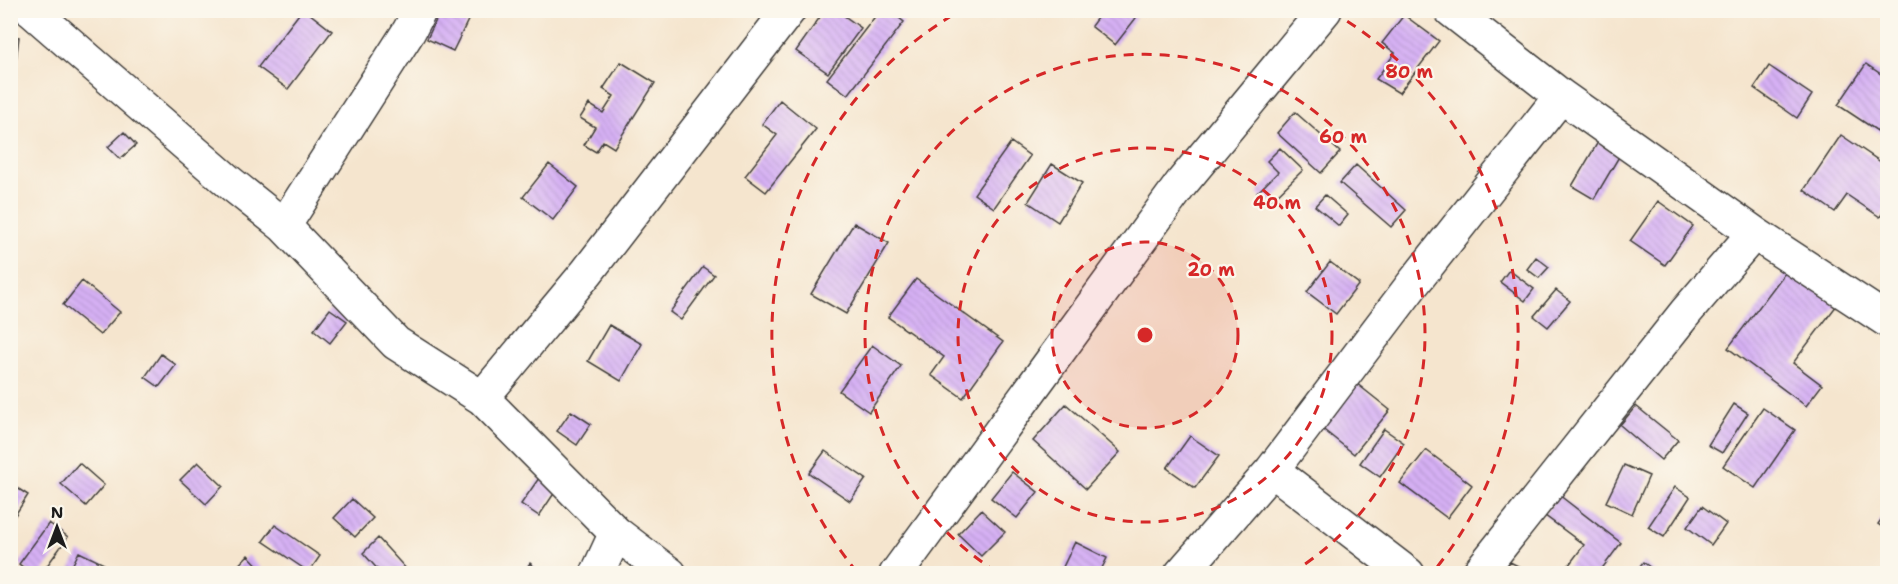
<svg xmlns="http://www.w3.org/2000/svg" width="1898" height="584" viewBox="0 0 1898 584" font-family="'Shantell Sans',sans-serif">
	<defs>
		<pattern id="building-back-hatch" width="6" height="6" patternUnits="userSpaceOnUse" patternTransform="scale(1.5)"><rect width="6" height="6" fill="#d6b0f4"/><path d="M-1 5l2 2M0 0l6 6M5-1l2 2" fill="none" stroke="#b797d1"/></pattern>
	</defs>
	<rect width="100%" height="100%" fill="#fbf7ec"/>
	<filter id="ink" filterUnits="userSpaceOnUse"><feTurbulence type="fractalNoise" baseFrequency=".0167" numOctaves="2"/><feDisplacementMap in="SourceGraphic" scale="12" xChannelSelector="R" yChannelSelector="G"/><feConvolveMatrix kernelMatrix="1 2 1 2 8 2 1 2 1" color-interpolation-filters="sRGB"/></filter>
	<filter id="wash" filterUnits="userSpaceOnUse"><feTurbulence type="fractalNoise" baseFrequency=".008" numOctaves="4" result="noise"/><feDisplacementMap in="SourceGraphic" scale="24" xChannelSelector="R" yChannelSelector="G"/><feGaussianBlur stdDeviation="1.35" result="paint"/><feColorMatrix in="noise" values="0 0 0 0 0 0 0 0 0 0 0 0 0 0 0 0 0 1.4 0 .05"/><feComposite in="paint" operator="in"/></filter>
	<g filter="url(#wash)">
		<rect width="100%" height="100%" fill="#f5e5ce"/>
		<g id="blocks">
			<path fill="url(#building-back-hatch)" d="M302,10H305L332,31L288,89L258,67Z
				M441,10H473L453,51L427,39Z
				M825,10H836L861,28L828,73L796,51Z
				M880,10H889L904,22L848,95L827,79Z
				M1103,10H1125L1136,18L1115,45L1091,26Z
				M1404,15L1439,41L1399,93L1376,79L1395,53L1382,43Z
				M10,36L19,37L16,61L10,60Z
				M621,62L655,83L614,148L603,141L596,152L584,145L595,127L580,118L589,104L603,113L614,96L603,89Z
				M1866,64L1888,79V138L1838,105Z
				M1769,66L1812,95L1797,118L1754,88Z
				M780,100L816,129L766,192L745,176L777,135L762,124Z
				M1295,112L1340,152L1321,173L1277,133Z
				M124,132L136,145L120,159L108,147Z
				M1841,135L1888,167V205L1880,217L1847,195L1835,212L1804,190Z
				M1011,142L1030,156L994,208L974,194Z
				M1598,142L1620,155L1594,199L1572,186Z
				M1280,148L1303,170L1268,204L1257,193L1278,172L1267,161Z
				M549,164L578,187L553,220L523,197Z
				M1052,164L1082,183L1058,222L1028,202Z
				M1356,165L1406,210L1391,227L1340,183Z
				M1325,195L1348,215L1339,226L1315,206Z
				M1658,201L1693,226L1665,265L1630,241Z
				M854,223L889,243L846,314L811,294Z
				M1536,257L1549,267L1539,278L1527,269Z
				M1330,262L1359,284L1336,314L1307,292Z
				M703,267L714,275L681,320L670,312Z
				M1788,269L1837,305L1793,363L1822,385L1806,406L1728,348Z
				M1509,270L1534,289L1525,301L1500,282Z
				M916,279L1003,342L963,398L931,375L944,357L888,317Z
				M82,281L120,312L100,335L63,305Z
				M1556,290L1570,301L1548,327L1534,316Z
				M330,309L347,321L330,343L314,330Z
				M609,325L642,344L621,381L588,361Z
				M872,345L901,366L869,412L839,391Z
				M161,354L176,365L159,387L145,377Z
				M1356,383L1390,410L1354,454L1320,427Z
				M1066,404L1120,452L1086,489L1033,441Z
				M1734,404L1748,413L1722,453L1708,445Z
				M1636,406L1678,440L1661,460L1620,425Z
				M1763,408L1795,430L1755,488L1723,466Z
				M571,411L591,424L577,445L557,431Z
				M1384,429L1404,443L1380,477L1360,463Z
				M1190,436L1219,456L1195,488L1167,468Z
				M1426,450L1472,485L1447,518L1400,483Z
				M825,451L866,479L850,501L809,473Z
				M198,462L223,486L206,504L180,480Z
				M79,463L104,485L86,506L61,484Z
				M1624,465L1649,476L1632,514L1606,502Z
				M1012,472L1038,492L1017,518L991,498Z
				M539,478L557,489L539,516L521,504Z
				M14,486L28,495L10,523V492Z
				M1675,487L1690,497L1664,537L1648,527Z
				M1559,495L1621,543L1598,574H1562L1584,545L1544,515Z
				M352,499L373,518L355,537L334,518Z
				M1702,506L1726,524L1711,545L1687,527Z
				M981,510L1005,532L981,556L958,534Z
				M1888,510V531L1878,524Z
				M49,523L68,537L41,574H32L19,564Z
				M275,525L320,556L309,572L263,541Z
				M378,538L409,572L408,574H382L363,553Z
				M1075,542L1107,558L1099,574H1076L1063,567Z
				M79,552L104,564L99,574H68Z
				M248,555L266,574H230Z
				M1510,562L1534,574H1504Z
				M1643,562L1659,574H1634Z
				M530,563L543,574H522Z"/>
		</g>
	</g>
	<g filter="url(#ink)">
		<use href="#blocks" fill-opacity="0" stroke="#3d3a37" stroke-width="1.5"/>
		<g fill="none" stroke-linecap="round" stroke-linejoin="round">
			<defs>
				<path id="minor" d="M31,10L229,182L284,226L396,343L482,398L616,533L670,574
					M1451,10L1561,96L1754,233L1888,321
					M284,226L409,31L420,10
					M482,398L587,272L789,10
					M1272,470L1408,574
					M597,574L616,533
					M896,574L1181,184L1325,10
					M1181,574L1272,470L1412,285L1561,96
					M1478,574L1686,312L1754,233"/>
			</defs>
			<use href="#minor" stroke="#3d3a37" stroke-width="36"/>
			<use href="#minor" stroke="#fff" stroke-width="33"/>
		</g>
	</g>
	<circle cx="1145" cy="335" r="93" fill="#d62828" fill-opacity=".12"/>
	<g fill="none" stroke="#d62828" stroke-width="3" stroke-dasharray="10 8">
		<circle cx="1145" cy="335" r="93"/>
		<circle cx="1145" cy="335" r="187"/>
		<path d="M997 572A280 280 0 1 1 1293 572"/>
		<path d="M857 572A373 373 0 0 1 958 12M1332 12A373 373 0 0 1 1433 572"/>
	</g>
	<circle cx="1145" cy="335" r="9" fill="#d62828" stroke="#fbf7ec" stroke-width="3"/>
	<g font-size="18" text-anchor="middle" font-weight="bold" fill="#d62828" stroke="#fbf7ec" stroke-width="4.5" stroke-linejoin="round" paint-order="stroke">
		<text x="1409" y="78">80 m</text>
		<text x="1343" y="143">60 m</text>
		<text x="1277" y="209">40 m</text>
		<text x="1211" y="276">20 m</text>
	</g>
	<rect width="1898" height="584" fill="none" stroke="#fbf7ec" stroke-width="36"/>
	<g transform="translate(57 527)" stroke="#fbf7ec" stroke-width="4.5" paint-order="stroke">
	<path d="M0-4.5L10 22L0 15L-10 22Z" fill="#1c1c1c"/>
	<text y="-9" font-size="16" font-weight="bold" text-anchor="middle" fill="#1c1c1c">N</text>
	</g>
</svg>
